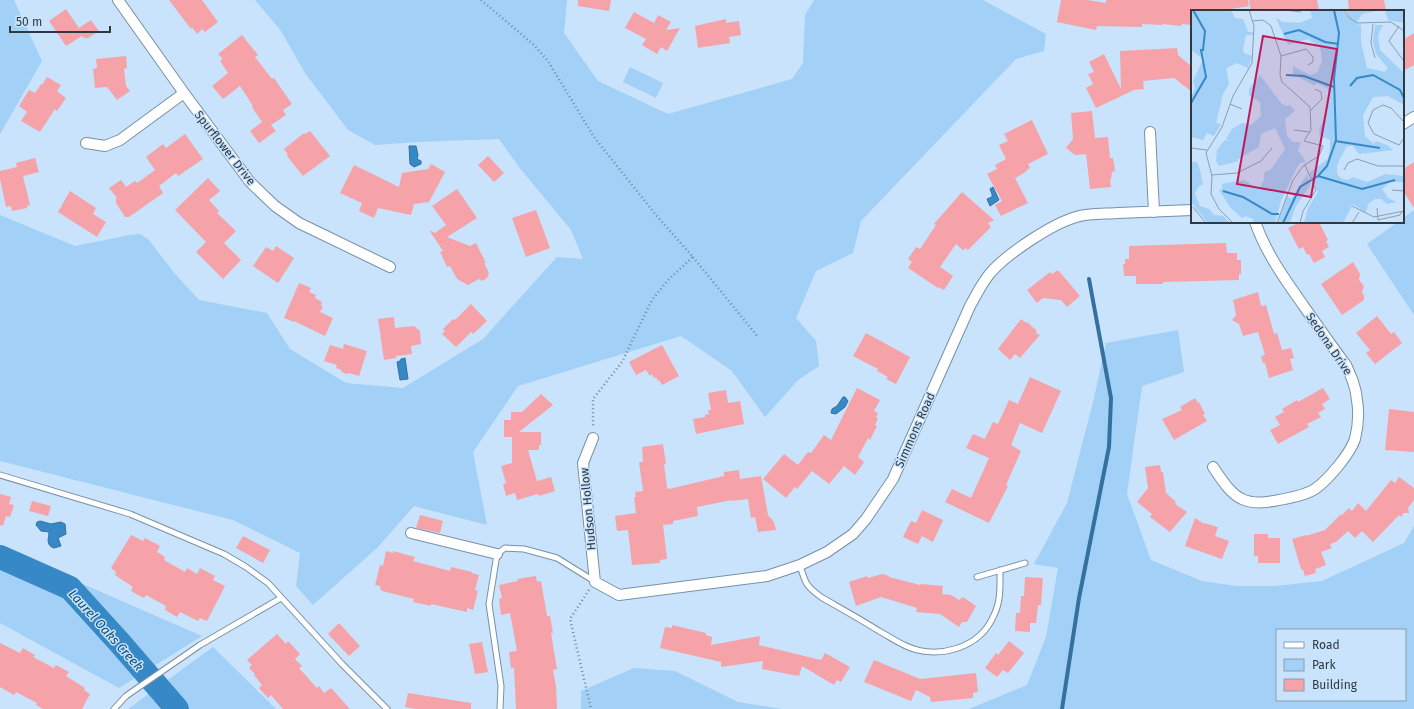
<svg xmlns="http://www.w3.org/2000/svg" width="1414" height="709" viewBox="0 0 1414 709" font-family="'Fira Sans',sans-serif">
	<rect width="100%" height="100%" fill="#c8e3fb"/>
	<path fill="#a2d0f7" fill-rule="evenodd" d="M0,0H14L42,61L0,134Z
		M255,0H567L564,33L598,81L668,114L792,79L803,63L805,15L814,0H983L1046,34L1044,51L1016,59L861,221L853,253L816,271L796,318L816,341L819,366L798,380L765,417L732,371L681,336L518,386L473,452L487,525L414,506L378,547L313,605L296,586L300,553L233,520L0,461V215L75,246L130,235L140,234L148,239L175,274L199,300L267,313L290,349L346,383L403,388L483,339L557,257L583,259L571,230L519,167L499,139L417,142L375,145L348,130L305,73L281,31Z
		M630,67L663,83L656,98L623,82Z
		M1414,210V315L1367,244L1398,222H1403V218Z
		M1178,330L1184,372L1142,386L1127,494L1151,560L1202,581L1236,586H1276L1322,581L1404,543L1414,526V709H869H969L1027,685L1046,637L1058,568L1034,564L1067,503L1094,398L1106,343ZM1277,630H1405V700H1277Z
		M0,548L202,636L119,688L0,623Z
		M213,647L276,709H128Z
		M634,668L675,671L738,702L782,709H581V691Z"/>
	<path fill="#3689c6" stroke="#34719e" d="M409,146H416L418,155L417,159L421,161V164L414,167L410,164Z
		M993,187L999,200L990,206L987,199L992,197V194L990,189Z
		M405,358L408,379L400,380L397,362L400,361L401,359Z
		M843,397H845L848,401L845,407L836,414L831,413L832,409L837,406Z
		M40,521L51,524L61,522L65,524L66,534L58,538L61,546L54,548C45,545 49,538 49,532L41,531L36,525L37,522Z"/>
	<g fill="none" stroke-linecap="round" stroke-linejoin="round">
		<path stroke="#34719e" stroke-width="4" d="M1062,709L1079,598L1109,447L1111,398L1089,279"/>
		<path stroke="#3689c6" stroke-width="24" d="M0,557L70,588L120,643L177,709"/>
	</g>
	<path fill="#f5a3a9" d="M169,0H202L218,22L205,32L202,29L197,34L192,27L191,29Z
		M578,0H611L609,11L578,6Z
		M1061,0H1088L1106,3V0H1248L1249,6L1219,11H1192V25L1182,24L1181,26L1163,24L1162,25L1142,24V27L1097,26L1096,30L1057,22Z
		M1249,0H1317L1319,11H1251Z
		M1348,0H1384L1386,11H1349Z
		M66,9L79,28L91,20L99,31L88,38H84L82,36L66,46L49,21Z
		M634,12L654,23L658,15L671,22L666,30L680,28L667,51L661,47L657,54L642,45L646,39L625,28Z
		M726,19V23L739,21L741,35L729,37L730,43L698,48L695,26Z
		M1414,33V65L1403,71V40Z
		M242,35L258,55L255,57L272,79L274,78L292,104L283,110L286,115L271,125L276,131L259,143L250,131L262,122L252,107L253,106L240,86L223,99L212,86L228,73L220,61L223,59L218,54Z
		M1177,48L1178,55L1192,67V92L1174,78L1143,81L1144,89L1134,90L1096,108L1086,88L1093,84L1088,74L1094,72L1089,62L1104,54L1121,89L1120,51Z
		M126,56L127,68L124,69L126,86L130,91L117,100L107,87L95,88L93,69L97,68L96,59Z
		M47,77L61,85L57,91L66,98L57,111L55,109L40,132L21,121L27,112L19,106L29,90L35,93L41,84L42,85Z
		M1092,111L1095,138L1108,137L1110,158H1113L1115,171L1112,172L1111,179L1110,180L1111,187L1090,189L1086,154L1075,155L1066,148L1073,139L1071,113Z
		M1032,120L1048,154L1028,164L1030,168L1027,170V171L1015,178L1028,203L1001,216L995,205L1002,201L987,174L997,169L995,165L1006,159L999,145L1008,141L1004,134Z
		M310,131L330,156L303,176L287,156L288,155L284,149L304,133L305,134Z
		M185,134L203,159L178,176L176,173L159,186L163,193L129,217H125L116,203V199L117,198L109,188L121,180L126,187L135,181L137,183L155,170L146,157L163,144L166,148Z
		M488,156L504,173L494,182L478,165Z
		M35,158L39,172L23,176L30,205L27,206V208L12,211L11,206L6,207L0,179V171L17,167L16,163Z
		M1414,162V208L1403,191V169Z
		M431,164L445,172L429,202L414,204L411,215L378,208L374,218L359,211L362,203L340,193L354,165L399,187L402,173L428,169Z
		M208,178L220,191L209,200L219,211L217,213L236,231L224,243L241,260L223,279L196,252L206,242L175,210Z
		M457,189L477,218L447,237L470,246L476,243L486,263H484L489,273L487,278L482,281L479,279L468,285L457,279L450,266L447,267L440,252L443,251L429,230L435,233L446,225L432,206Z
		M70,191L96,208L93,214L106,222L97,237L58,212Z
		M962,192L994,220L988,223L991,227L968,250L966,248L963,250L956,244L940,267L953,276L944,290L938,287V288L908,268L912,262L908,259L916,247L920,249L936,225L934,224Z
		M536,210L550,248L526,257L512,218Z
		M1300,222H1319L1328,240L1326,241L1329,247L1322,251L1325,257L1314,263L1309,254L1307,255L1303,247L1299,249L1288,228Z
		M1226,243L1227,253H1237V260H1241V274H1239V280L1163,282V284H1136V276H1124L1123,264H1125V259H1129V246Z
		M276,246L294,258L278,283L253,266L266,247L273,251Z
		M1353,262L1360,274L1359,280L1364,286L1362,292L1364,296V300L1342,315L1321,284Z
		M1058,270L1080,296L1067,307L1061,300L1043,298L1037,303L1027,290L1050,272L1052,274Z
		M299,283L311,288L309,292L316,295L315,298L322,302L321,306L323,307L320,312L333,318L325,336L294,321V322L284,318Z
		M1258,292L1261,306L1266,305L1274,334L1277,333L1282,350L1291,348L1294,358L1290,359L1293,370L1269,378L1265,363H1263L1261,356L1265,355L1258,332L1243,336L1239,324L1232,320L1236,315L1233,300Z
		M471,304L487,321L473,334L471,332L456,347L442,334L445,331L443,329L453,319L455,320Z
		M1377,316L1391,334L1394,332L1402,343L1375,364L1366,353L1370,350L1356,333Z
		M394,317L395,328L414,326L420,331L421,344L411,346L412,354L396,356V358L384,360L378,319Z
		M1021,319L1026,323L1027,322L1037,331L1036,333L1040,335L1020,358L1015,354L1010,360L998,349Z
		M866,333L910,357L896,384L886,379L888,377L877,371L878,369L853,356Z
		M344,344L367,351L359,376L349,373L346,374L342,372L341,370L336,368L337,365L324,361L330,345L343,349Z
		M662,345L679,376L662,385L659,380L658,381L656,377L654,378L652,374L650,376L646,370L636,375L629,362Z
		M1030,377L1061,391L1042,433L1020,423L1011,445L1021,451L1006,485L1008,486L989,523L945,502L952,489L971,498L989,458L966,448L973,434L985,439L993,422L998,424L1009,400L1018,404Z
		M857,388L880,400L874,411L878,413L876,417L878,418L875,425L877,426L870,440L868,438L858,457L864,462L855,475L844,466L829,484L812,471L797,489L795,487L786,498L763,479L784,454L798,465L808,452L811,453L824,435L831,440Z
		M1323,388L1330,399L1322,404L1325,409L1318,413L1321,417L1307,424L1309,427L1278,444L1270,430L1280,425L1275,417L1284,412L1282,409L1297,400L1298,402Z
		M726,390L728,403L740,401L744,424L696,434L693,419L705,417V415L709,414L708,410H711L708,393Z
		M541,394L553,405L519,432H541V445H539V450H528L537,481L551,477L555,491L539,496L538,494L517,500L515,493L506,496L503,484L506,483L501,466L512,463V437H504V420H511V412H522Z
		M1195,398L1198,403L1199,402L1205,414L1203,415L1207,421L1174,440L1162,419L1182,410L1180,407Z
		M1389,409L1414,412V452L1385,450Z
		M663,444L666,464H664L667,488L669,489L724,476V472L739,470L740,479L761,476L768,515L774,522L776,530L758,532L755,517L751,518L748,499L732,501V500L697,507L698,516L673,521V524L663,525L667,559L660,560V563L632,565L628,530L617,531L615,516L636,513L634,497H636L635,492L643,491L639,462H643L642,447Z
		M1160,465L1161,472H1163L1166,493L1176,502L1175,504L1187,512L1170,532L1150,517L1152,514L1137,502L1148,488L1145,467Z
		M1399,477L1414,488V500L1408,508L1409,513H1404L1401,517L1399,515L1373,542L1362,531L1355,538L1348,531L1336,542L1330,544L1332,548L1321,552L1326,565L1315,569L1316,573L1305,576L1303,570L1301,569L1292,539L1306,535V536L1325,530L1341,514L1342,515L1349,508L1352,511L1358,503L1366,511L1391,480L1395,483Z
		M0,494L11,497L9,504L14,505L10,517L6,516L3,526L0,525Z
		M32,501L51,506L48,516L29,511Z
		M922,510L943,520L933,542L922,536L918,544L903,537L911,521L916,523Z
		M420,515L443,521L440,533L416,528Z
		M1195,518L1204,524V523L1218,527L1215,536L1229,541L1222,559L1185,546Z
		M1254,534H1268V538H1280V563H1258V556H1254Z
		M131,535L143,541L145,538L160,546L157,552L165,557L164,560L185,572L187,568L197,574L200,568L215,576L213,580L225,586L207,621L200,618L198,621L180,612L177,617L165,610L166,606L146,595L144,598L131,591L133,587L115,575L116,572L111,568Z
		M243,536L270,550L263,563L236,548Z
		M386,551L393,553V551L415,557L413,561L450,571L451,567L472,572V573L479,575L475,590L478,591L473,610L467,608V612L431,604V606L413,602L414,599L382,591V590L380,589V586L375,585L380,565L383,566Z
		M882,574L889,576V577L920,585L921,584L943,586L942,594L951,595L959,600L963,597L976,606L967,622H962L959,627L940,614L916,612L917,608L881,597L856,606L849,582L867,576L868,578Z
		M536,576L537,582L541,581L547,616H550L553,633H551L557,669L553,670L556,686L557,709H516L514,668H511L509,652L517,651L510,613L501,615L499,599L502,598L499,585L518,581L517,579Z
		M1025,577L1043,578L1041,605H1038L1036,623H1030V632L1015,631L1016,613H1020L1021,596H1024Z
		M339,623L360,646L349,656L328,634Z
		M672,625L706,633V635L712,637L711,645L760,636L759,645L821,660L825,653L850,667L841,682L837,680L834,685L802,666L799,676L762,669L763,661L721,667V662L660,648L665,627L672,628Z
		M277,634L286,644L288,641L300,654L295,659L302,666L299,668L317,688L319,686L324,693L331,688L350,709H283L271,695L268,698L259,688L262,685L254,675L255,674L249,668L252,665L247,660Z
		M1009,641L1024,653L1008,673L1003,670L997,677L985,668L996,653L998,655Z
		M482,642L488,672L475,674L469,644Z
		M0,643L20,653L23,648L35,655L33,657L54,668L56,665L69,672L66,676L85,688L84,690L90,694L82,709H43L36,705L37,703L16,692L14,695L0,687Z
		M874,660L920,679L976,673L978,692L973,693V698L931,702L930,697L916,690L911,701L864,682Z
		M408,693L471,703V709H415L405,707Z"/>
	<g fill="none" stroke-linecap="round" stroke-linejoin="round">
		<defs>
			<path id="service" d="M0,475L130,514L224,554L246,567L268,583L342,664L387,709
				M800,565C805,583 806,586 821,597C840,608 860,619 879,631C888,636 897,642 906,646C937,660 980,649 994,615C1001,601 1000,586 1000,570
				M977,577L1025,563
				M114,709L126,696L200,645L281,598
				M500,709L501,686L489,604L497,554L505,548L524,549L557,558L594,581"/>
			<path id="minor" d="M118,0L184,93L250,182L275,206L299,223L390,267
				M1403,124L1414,117
				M1150,132L1154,212
				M86,143L105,146L120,140L184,93
				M593,438L583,463L595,582L619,595L767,576L800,565L827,552L853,534L866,519L893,479L970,306C977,294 983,280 993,270C1010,252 1052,224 1076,217C1089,213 1104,214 1118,213C1143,212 1167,211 1192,210
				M1213,467C1221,478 1229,493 1242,499C1254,505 1270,502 1284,499C1294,497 1306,495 1315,489C1328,480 1350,454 1355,439C1358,427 1359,412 1357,400C1356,387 1351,376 1346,365C1331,345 1317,325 1303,305C1284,278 1266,253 1255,222
				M411,533L497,554"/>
		</defs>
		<use href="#service" stroke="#7790a6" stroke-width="7"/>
		<use href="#minor" stroke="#7790a6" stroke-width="12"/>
		<path stroke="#768898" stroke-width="2.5" stroke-dasharray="1 3" stroke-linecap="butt" d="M481,0L534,45L548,61L594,137L656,215L693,257L668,280L652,300L622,362L593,399V427
			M693,257L758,337
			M589,590L570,619L591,709"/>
		<use href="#service" stroke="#fff" stroke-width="5"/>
		<use href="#minor" stroke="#fff" stroke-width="10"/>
	</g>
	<g text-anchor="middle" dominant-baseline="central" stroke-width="3" stroke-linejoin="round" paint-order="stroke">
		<g font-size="12" fill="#2e3942" stroke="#c8e3fb">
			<text transform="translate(225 148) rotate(52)">Spurflower Drive</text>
			<text transform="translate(1329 344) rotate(56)">Sedona Drive</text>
			<text transform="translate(915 430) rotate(-66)">Simmons Road</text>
			<text transform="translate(588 509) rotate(-95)">Hudson Hollow</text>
		</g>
		<g font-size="13" font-style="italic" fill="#114e77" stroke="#c8e3fb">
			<text transform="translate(106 630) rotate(48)">Laurel Oaks Creek</text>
		</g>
	</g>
	<g transform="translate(1191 10)">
		<rect width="213" height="213" fill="#c8e3fb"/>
		<path d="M0,0H40L44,8L52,9L57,22H62V25H55L52,39L53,43L61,46L57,58L46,53L35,58L38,74L32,84L25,113L30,114L23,126L16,123L12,130L0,127V88L4,78L2,71L12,49L0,40ZM119,0H152L158,10L155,0H189L171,4L165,14L170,15V32L176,58L194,62L197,58L185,44L182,32L184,15H192L187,25L189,40L213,63V95L197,86L182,87L172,105L174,126L183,134L185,131L196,135L202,140L168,144L161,135L155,137L146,155V164L151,169L157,170L162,167L176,172L194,164L213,166V172H199L191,179L197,188L205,192L196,194L190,189H184L177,194L175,203L162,194L152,213H113L117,198L127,182L118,163L137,149L139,138V130L129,126L128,120L135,104L138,85L137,79L132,76L125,73L124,76L102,64V56L119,65L126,63L131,51L129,37L117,29L97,35L85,8L92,12L108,13L121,8ZM194,0H213V13L197,10ZM69,65L90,93L94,96L99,95L104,101L94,109L96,126L102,132H110L107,140L115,152L109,153L105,159L90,191L84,213H62V209L55,206L51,208L39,197L28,180L31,179V174L53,170L68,179L73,170V163L81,158L94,139L84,118L70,124L68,137L46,150L48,151L28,156L25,151L26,140L34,130L41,132L35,129L41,119L51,113L60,115L70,106L69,92L58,85V79ZM0,152H6L9,160L12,174L7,177L4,184L9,196L18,199L23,205L32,206L39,213H17L0,192ZM116,164L120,174L105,196L99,213H87L96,186L100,189Z" fill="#a2d0f7"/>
		<path fill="none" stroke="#3689c6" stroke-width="2" d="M93,24L108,20L134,32L148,34M95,65L113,66L143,77M159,76L166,68L182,65L209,80L213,88M0,93L15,67L10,40H12L14,21L2,0M144,131L189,138M127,166L171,179L204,170M32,181L52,187L81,204H88M92,213L109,177L127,166L136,156L145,130L143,69L148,23L143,0"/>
		<path fill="none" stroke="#8a9fb1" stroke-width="1" d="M94,0L110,2M153,0L157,7L166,13L200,12L213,21M62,11L72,10L80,16L90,46L89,65L91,72L119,97L120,120L113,131L132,136L128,146L112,156L102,170L86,213M182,14L180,33L184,48M208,16L198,31L213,51M90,46L115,39L122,47V52L117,55M39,94L51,99M120,100L131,89L130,82L124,79M213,112L200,98L192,95L182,100L177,113L183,124L208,135L213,128M103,120L118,122M0,138L16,140M153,160L157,153L166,149L187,156H213M21,165L46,163L70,151L81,138M201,180L213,181M161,196L183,207L213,201M2,197L15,213M186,198L187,210L209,205L211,201M42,213L28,199L20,184L21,166L15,143L31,117L42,86L61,53L63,16L58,0M109,213L112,201L125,180L114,155M161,213L168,202"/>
		<path fill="#c2185b" fill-opacity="0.15" stroke="#c2185b" stroke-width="2" d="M72,26L146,39L120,187L46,174Z"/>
		<rect width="213" height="213" fill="none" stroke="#2e3942" stroke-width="2"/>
	</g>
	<rect x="1276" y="629" width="130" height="72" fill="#c8e3fb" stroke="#8a9fb1"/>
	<rect x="1284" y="642" width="20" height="6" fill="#ffffff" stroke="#8a9fb1"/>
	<text x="1312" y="649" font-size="12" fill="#2e3942">Road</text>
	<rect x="1284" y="659" width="20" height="12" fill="#a2d0f7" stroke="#8a9fb1"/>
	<text x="1312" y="669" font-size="12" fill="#2e3942">Park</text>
	<rect x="1284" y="679" width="20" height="12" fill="#f5a3a9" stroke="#8a9fb1"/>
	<text x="1312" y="689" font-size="12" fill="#2e3942">Building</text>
	<path d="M10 26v6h100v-6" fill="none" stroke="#2e3942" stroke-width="2"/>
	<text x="16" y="26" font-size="12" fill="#2e3942" stroke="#c8e3fb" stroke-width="3" paint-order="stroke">50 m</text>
</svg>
